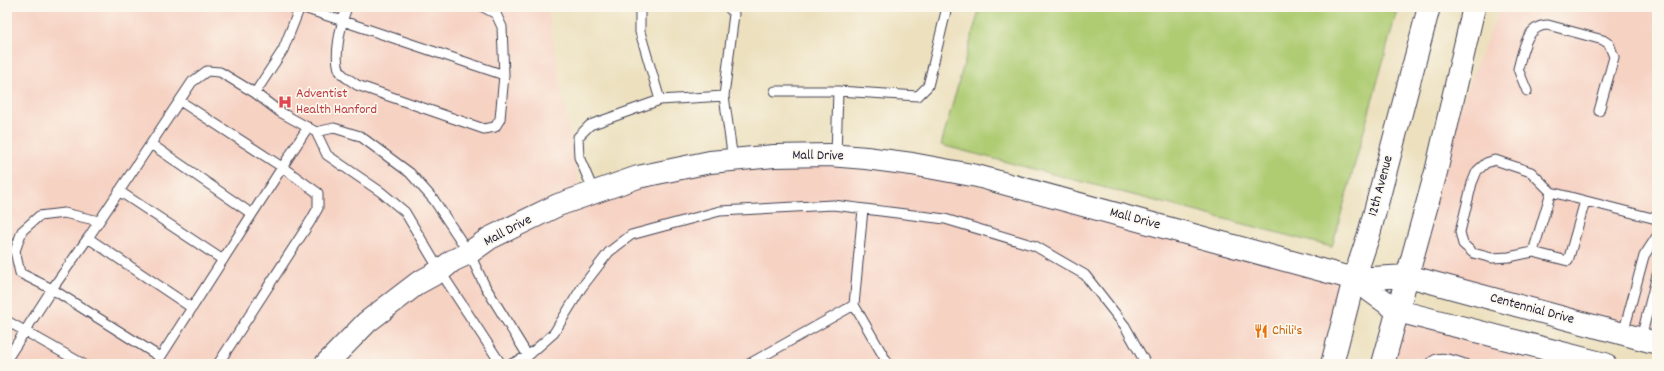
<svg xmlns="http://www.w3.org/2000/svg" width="1664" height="371" viewBox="0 0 1664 371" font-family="Dekko,sans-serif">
	<rect width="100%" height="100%" fill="#fbf7ec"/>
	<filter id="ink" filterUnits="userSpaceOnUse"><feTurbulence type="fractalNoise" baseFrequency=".025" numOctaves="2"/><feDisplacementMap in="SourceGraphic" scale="8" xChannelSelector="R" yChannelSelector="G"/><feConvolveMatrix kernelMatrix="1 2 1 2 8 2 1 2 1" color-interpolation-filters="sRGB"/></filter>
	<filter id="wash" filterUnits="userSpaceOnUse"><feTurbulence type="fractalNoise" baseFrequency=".012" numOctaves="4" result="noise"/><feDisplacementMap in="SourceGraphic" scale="16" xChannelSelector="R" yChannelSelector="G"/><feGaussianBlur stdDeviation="0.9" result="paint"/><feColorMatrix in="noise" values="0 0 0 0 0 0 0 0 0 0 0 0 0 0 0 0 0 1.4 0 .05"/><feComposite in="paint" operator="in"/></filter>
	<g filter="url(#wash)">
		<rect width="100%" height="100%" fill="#ece0be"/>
		<path fill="#f6d2c3" d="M7,7H547L581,197L638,177L866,158L1354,279L1332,364H7Z
			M1500,7H1657V343L1408,276L1459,109Z
			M1398,311L1593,364H1383Z"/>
		<path fill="#afcc73" stroke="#687757" d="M980,7H1398L1332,247L941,145Z"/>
	</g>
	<g filter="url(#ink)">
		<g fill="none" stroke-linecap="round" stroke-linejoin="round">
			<defs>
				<path id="lane" d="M301,7L504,75
					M347,7C342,21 331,62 342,74C346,78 352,81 357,85L484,129L495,127L500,119L504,75L502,27L496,14L483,7
					M643,7L640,9V32L660,100
					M775,91H838L836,156
					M838,91L918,96L928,86L947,7
					M1527,91L1518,69C1523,51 1526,25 1548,25L1603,40L1609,44L1614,57L1599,111
					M255,93L283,50L300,7
					M724,96L734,14L728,7
					M180,101L282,167L318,193V208L310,222L218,364
					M316,132L334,128L360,136L410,173L434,200L469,253L485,286L528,356
					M151,144L252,214
					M119,191L223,260
					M594,192L579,157L578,137L590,125L660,100L724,96L733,160
					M1585,201L1568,261L1533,252L1551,192L1656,219
					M863,209L854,305L888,364
					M99,221L64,213L39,216L22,231L15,251L20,273L52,289L160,357
					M88,238L192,308
					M1533,252L1509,257L1492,258L1473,253L1463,244L1460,232L1472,183L1477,171L1486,163L1495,160L1531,172L1551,192
					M7,321L83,364
					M1623,334L1644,256L1657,236
					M1641,338L1657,275
					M7,359L52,289L88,238L192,82L207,71L220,72L255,93L280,112L316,132L327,155L381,192L405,212L440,271L501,364
					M156,364L308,127
					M511,364L528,356L554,333L582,287L609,252L631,235L720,211L833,205L945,219L1035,246L1085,275L1125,326L1146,364
					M749,364L854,305
					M1430,364C1438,353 1455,361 1465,364"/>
				<path id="secondary" d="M1354,279L1398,311L1605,364
					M326,364L367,322L418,283L440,271L452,261L469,253L490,238L558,205L638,177L710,162L774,156L829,155L866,158L912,164L977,176L1354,279L1408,276L1657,343
					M1332,364L1354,279L1369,234L1429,7
					M1383,364L1436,172L1474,7"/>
			</defs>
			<use href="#lane" stroke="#403e4f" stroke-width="11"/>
			<use href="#secondary" stroke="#403e4f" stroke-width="24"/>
			<use href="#lane" stroke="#fff" stroke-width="9"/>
			<use href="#secondary" stroke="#fff" stroke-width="22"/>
		</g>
	</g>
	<defs>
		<symbol id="hospital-bare" viewBox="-9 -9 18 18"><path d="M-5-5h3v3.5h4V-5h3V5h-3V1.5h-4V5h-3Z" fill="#e0444e" stroke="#fbf7ec" stroke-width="2.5" paint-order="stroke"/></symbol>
		<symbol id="restaurant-bare" viewBox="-9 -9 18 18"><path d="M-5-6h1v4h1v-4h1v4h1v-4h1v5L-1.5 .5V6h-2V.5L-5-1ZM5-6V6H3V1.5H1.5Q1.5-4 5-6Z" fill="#e8710a" stroke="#fbf7ec" stroke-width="2.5" paint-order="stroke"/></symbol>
	</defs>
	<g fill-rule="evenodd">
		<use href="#hospital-bare" x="275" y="92" width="20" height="20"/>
		<use href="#restaurant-bare" x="1251" y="321" width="20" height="20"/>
	</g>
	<g text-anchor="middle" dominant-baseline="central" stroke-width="3.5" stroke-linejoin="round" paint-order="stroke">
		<g font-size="14" fill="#be3a42" stroke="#fbf7ec" text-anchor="start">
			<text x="296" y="94">Adventist<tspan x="296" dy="16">Health Hanford</tspan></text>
		</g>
		<g font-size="14" fill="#22223b" stroke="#fbf7ec">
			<text transform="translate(818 156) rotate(1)">Mall Drive</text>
			<text transform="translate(1381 186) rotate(-75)">12th Avenue</text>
			<text transform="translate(1135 219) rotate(15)">Mall Drive</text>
			<text transform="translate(508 231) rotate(-28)">Mall Drive</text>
			<text transform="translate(1532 309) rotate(15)">Centennial Drive</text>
		</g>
		<g font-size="14" fill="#c56008" stroke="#fbf7ec" text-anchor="start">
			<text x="1272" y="331">Chili's</text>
		</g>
	</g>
	<rect width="1664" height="371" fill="none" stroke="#fbf7ec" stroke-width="24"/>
</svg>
